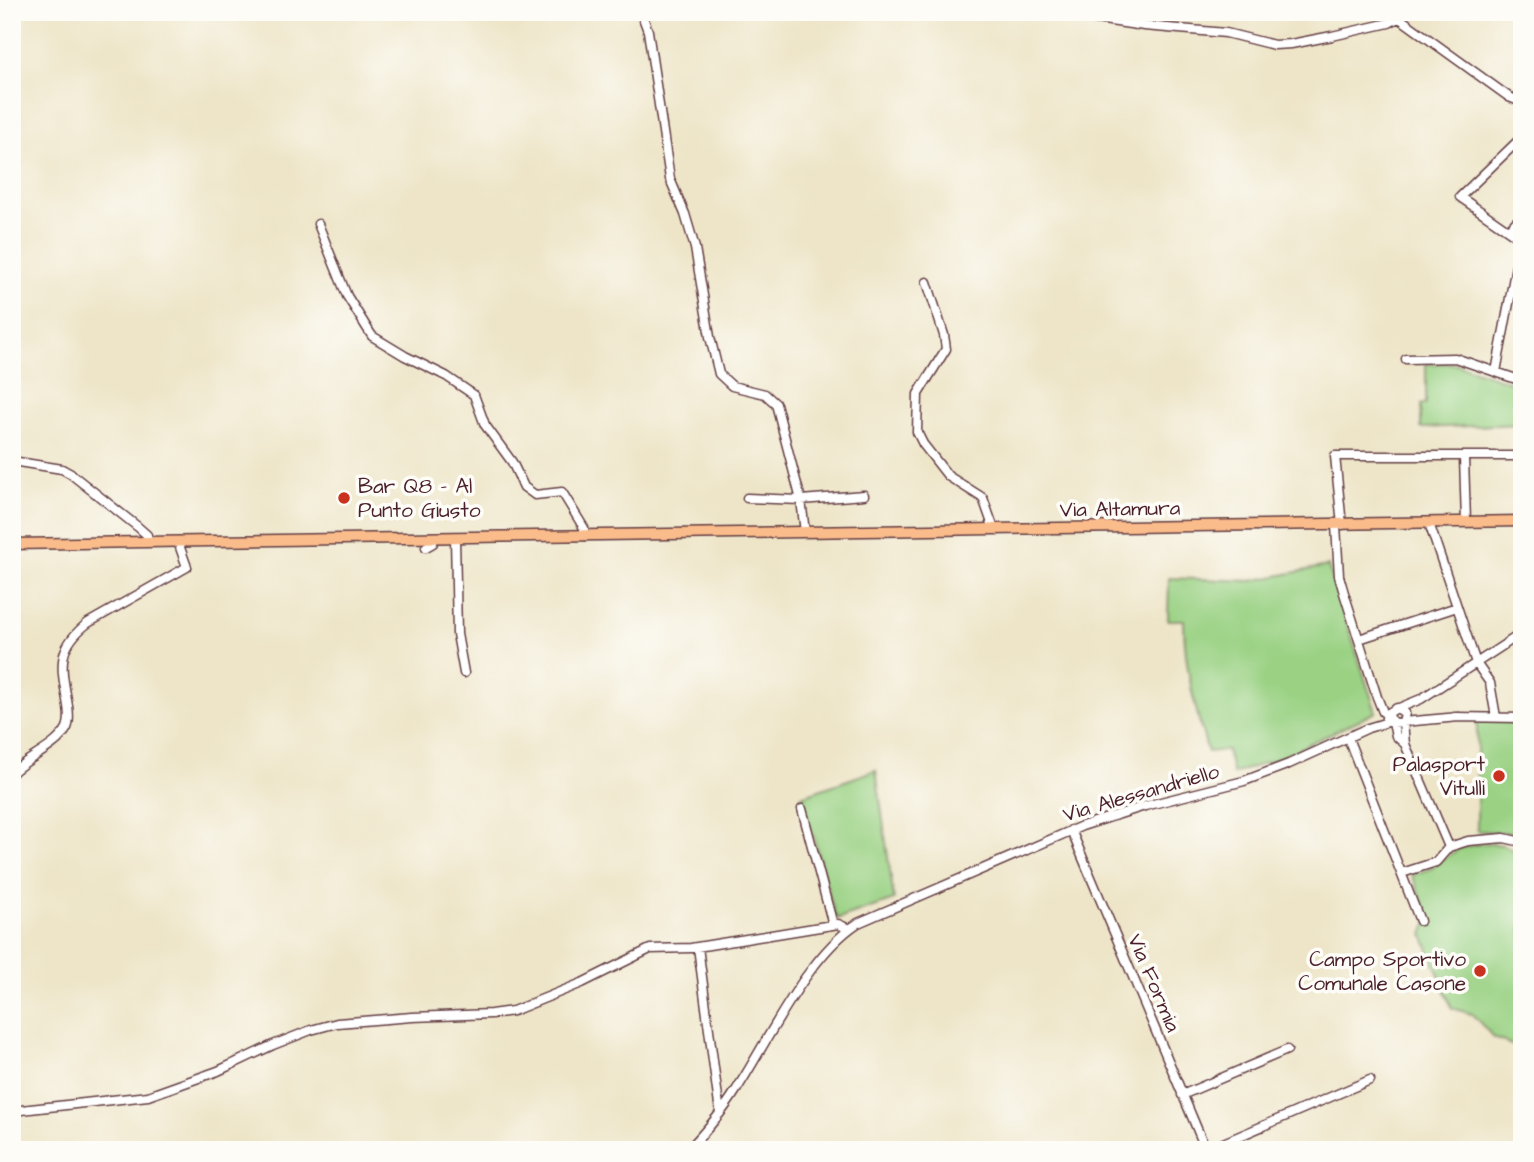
<svg xmlns="http://www.w3.org/2000/svg" width="1534" height="1162" viewBox="0 0 1534 1162" font-family="'Architects Daughter',sans-serif">
	<rect width="100%" height="100%" fill="#fdfcf7"/>
	<filter id="ink" filterUnits="userSpaceOnUse"><feTurbulence type="fractalNoise" baseFrequency=".0143" numOctaves="2"/><feDisplacementMap in="SourceGraphic" scale="14" xChannelSelector="R" yChannelSelector="G"/><feConvolveMatrix kernelMatrix="1 2 1 2 8 2 1 2 1" color-interpolation-filters="sRGB"/></filter>
	<filter id="wash" filterUnits="userSpaceOnUse"><feTurbulence type="fractalNoise" baseFrequency=".00686" numOctaves="4" result="noise"/><feDisplacementMap in="SourceGraphic" scale="28" xChannelSelector="R" yChannelSelector="G"/><feGaussianBlur stdDeviation="1.57" result="paint"/><feColorMatrix in="noise" values="0 0 0 0 0 0 0 0 0 0 0 0 0 0 0 0 0 1.4 0 .05"/><feComposite in="paint" operator="in"/></filter>
	<g filter="url(#wash)">
		<rect width="100%" height="100%" fill="#eee5c8"/>
		<path fill="#9ad183" stroke="#727857" stroke-width="2" d="M1454,363L1522,386V424L1421,428V404H1426V364Z
			M1328,566L1376,712L1279,758L1233,774L1227,750L1208,752C1195,708 1184,666 1184,620H1168L1169,578L1251,581Z
			M1477,721H1522V833L1477,831Z
			M876,770L894,900L838,919L835,915L802,796Z
			M1485,843L1504,845L1522,854V1046H1514L1494,1038L1472,1014L1452,1008L1423,935L1429,918L1412,875L1432,868L1460,848Z"/>
	</g>
	<g filter="url(#ink)">
		<g fill="none" stroke-linecap="round" stroke-linejoin="round">
			<defs>
				<path id="minor" d="M641,12L648,31L670,179L685,214L695,248L710,337L719,374L732,386L765,394L776,404L801,500L805,532
					M1049,12L1144,26L1226,33L1274,45L1291,44L1332,36L1389,23L1398,18
					M1391,12L1509,97L1522,102
					M1522,137L1460,197L1522,240
					M318,224L347,296L372,336L405,356L446,376L474,395L485,425L512,462L524,487L535,495L562,492L584,528L585,536
					M1508,230L1522,216
					M927,282L944,335L946,349L918,394L917,432L923,444L948,476L983,498L994,529
					M1406,359L1455,358L1522,381
					M1496,372L1516,266
					M1464,457L1466,522
					M12,461L62,469L71,474L138,527L147,535L149,542
					M747,498L801,500L864,495
					M1429,523L1476,663L1490,683L1496,717
					M1336,525L1339,576L1344,593L1377,697L1383,712L1389,716L1386,718
					M1342,525L1335,456H1522
					M455,537L457,634L464,673
					M426,547L433,543V538
					M1359,639L1457,607
					M1399,708L1421,699L1522,633
					M1454,717L1522,718
					M1393,723L1396,736L1405,744
					M1348,738L1420,921
					M12,773C28,757 56,748 67,728C70,721 69,713 68,706C62,669 54,649 88,623L187,567L178,542
					M802,809L833,925
					M1071,830L1206,1150
					M1449,847L1405,744L1403,722L1405,713L1397,708L1390,712L1389,716L1393,723L1403,722L1459,717
					M1402,873L1436,862L1449,847L1468,841L1504,838L1522,842
					M698,947L720,1113
					M1182,1095L1287,1050
					M12,1111L148,1096L218,1071L273,1045L311,1030L337,1023L412,1017L491,1014L513,1011L582,983L650,949L691,948L838,924L849,929
					M688,1150C705,1132 722,1113 735,1092C768,1041 807,956 858,923L1082,826L1145,806L1244,781L1289,764L1368,728L1391,721
					M1207,1150L1370,1080"/>
				<path id="major" d="M12,544L1522,521"/>
			</defs>
			<use href="#minor" stroke="#633d43" stroke-width="11"/>
			<use href="#major" stroke="#633d43" stroke-width="13"/>
			<use href="#minor" stroke="#fff" stroke-width="8"/>
			<use href="#major" stroke="#fabc8b" stroke-width="10"/>
		</g>
	</g>
	<g fill="#c8321e" stroke="#fdfcf7" stroke-width="2.5">
		<circle cx="344" cy="498" r="7"/>
		<circle cx="1499" cy="776" r="7"/>
		<circle cx="1480" cy="971" r="7"/>
	</g>
	<g text-anchor="middle" dominant-baseline="central" stroke-width="7" stroke-linejoin="round" paint-order="stroke">
		<g font-size="21" fill="#4a1f2b" stroke="#fdfcf7" text-anchor="end">
			<text x="358" y="486" text-anchor="start">Bar Q8 - Al<tspan x="358" dy="24">Punto Giusto</tspan></text>
			<text x="1485" y="764">Palasport<tspan x="1485" dy="24">Vitulli</tspan></text>
			<text x="1466" y="959">Campo Sportivo<tspan x="1466" dy="24">Comunale Casone</tspan></text>
		</g>
		<g font-size="21" fill="#4a1f2b" stroke="#fdfcf7">
			<text transform="translate(1120 509) rotate(-1)">Via Altamura</text>
			<text transform="translate(1141 793) rotate(-16)">Via Alessandriello</text>
			<text transform="translate(1154 983) rotate(67)">Via Formia</text>
		</g>
	</g>
	<rect width="1534" height="1162" fill="none" stroke="#fdfcf7" stroke-width="42"/>
</svg>
